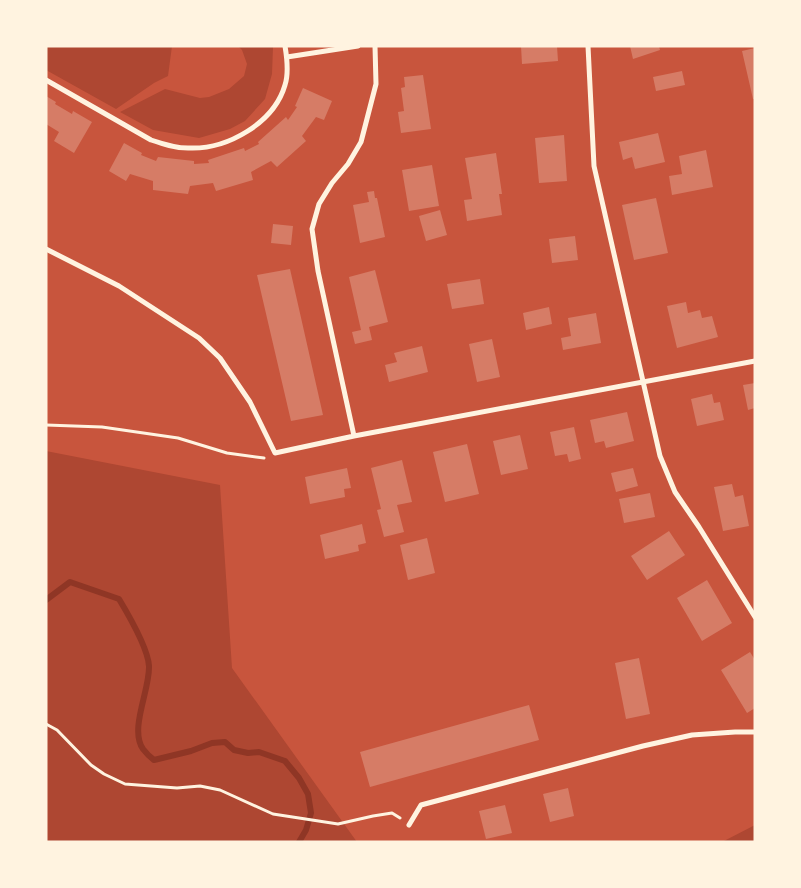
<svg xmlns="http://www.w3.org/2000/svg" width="801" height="888" viewBox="0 0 801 888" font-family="'Asap Condensed',sans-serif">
	<rect width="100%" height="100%" fill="#c8553d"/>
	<path fill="#ae4732" d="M46,46H172L168,76L154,83L116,109L46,70Z
		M238,46L273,47L272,74L265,99L245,121L230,129L199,138L153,130L120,112L165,89L200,98L209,97L229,89L244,76L247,64L242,50Z
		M46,451L220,485L232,668L357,842H46Z
		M755,825V842H722Z"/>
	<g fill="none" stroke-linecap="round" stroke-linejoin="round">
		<path stroke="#8f3625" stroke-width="6" d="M46,600L70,582L119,599C128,614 148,649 149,666C150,690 129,729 143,749C146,753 150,757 154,760L191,751L212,743L225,742L234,750L248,753L259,752L285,761L299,778L308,794L311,813L306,830L299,842"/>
	</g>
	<path fill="#d67c66" d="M521,46H557L558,61L522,64Z
		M630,46H659L660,50L633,59Z
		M755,48V99H753L742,51Z
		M682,71L685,85L656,91L653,77Z
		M423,75L431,129L401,133L398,112L404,111L401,88L405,87L404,77Z
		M303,88L332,101L324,120L316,117L302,136L306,141L277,167L271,161L251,172L253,180L216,191L213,183L190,186L188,194L153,190V181L130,174L126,181L109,171L124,143L142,153L141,155L156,161L158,157L194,161V164L209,163L208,160L244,148L245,151L259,144L258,142L286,117L288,120L297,107L295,106Z
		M46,96L56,102L55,104L72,114L73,111L92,122L74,153L54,141L59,132L46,124Z
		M658,133L665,162L635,169L632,157L623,160L619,142Z
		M564,135L567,181L539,183L535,138Z
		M706,150L713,187L672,195L669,176L682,174L679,156Z
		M496,153L502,194H499L502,215L467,221L464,200L472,199L465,158Z
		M432,165L439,206L409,211L402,170Z
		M374,191L375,198H377L385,237L360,243L353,205L369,202L367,192Z
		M656,198L668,253L634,260L622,205Z
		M440,210L447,235L426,241L419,216Z
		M273,224L293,226L291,245L271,243Z
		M575,236L578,260L552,263L549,239Z
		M290,269L323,415L291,421L257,275Z
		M375,270L388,322L369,327L372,340L355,344L352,332L361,330L349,277Z
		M480,279L484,304L452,309L447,284Z
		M686,302L688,313L700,310L702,318L712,316L718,337L677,348L667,306Z
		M549,307L552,324L526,330L523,313Z
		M596,313L601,343L563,350L561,338L571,336L568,318Z
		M492,339L500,377L477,382L469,344Z
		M422,346L428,372L389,382L385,365L397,362L394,353Z
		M755,383V408L748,410L743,385Z
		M712,394L714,403L720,402L724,420L697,426L691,399Z
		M627,412L634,441L606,448L604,441L595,443L590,420Z
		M574,427L581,459L569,462L567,454L555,456L550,432Z
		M520,435L528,469L501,475L493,441Z
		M467,444L479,494L445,502L433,452Z
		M402,460L412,502L397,505L404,532L384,537L377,510L381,509L371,468Z
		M347,468L351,488L344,489L345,497L310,504L305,477Z
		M633,468L638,486L616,492L611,473Z
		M732,484L735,497L743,495L749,526L723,531L714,487Z
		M650,493L655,517L624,523L619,499Z
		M362,524L366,543L358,545L359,551L325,559L320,535Z
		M669,531L685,555L647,580L631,556Z
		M427,538L435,573L408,580L400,545Z
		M707,580L732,623L702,641L677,598Z
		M750,652L755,660V708L747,713L721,670Z
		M639,658L650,714L626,719L615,663Z
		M529,705L539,740L370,787L360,752Z
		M568,788L574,816L550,822L543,794Z
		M505,805L512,833L486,839L479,811Z"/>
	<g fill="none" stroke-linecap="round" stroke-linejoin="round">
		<path stroke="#fff3e0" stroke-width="3" d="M46,425L102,427L178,438L227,453L264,458
			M46,724L57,730L91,765L104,774L125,784L177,788L200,786L220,790L273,814L338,824L373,816L392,813L400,818"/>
		<path stroke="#fff3e0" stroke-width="5" d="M588,46L594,166L660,456L675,492L699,527L755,617
			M287,57L358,46
			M46,80L151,140C163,144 175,148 188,148C227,150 274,123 285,85C289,73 287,58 285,46
			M46,249L119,286L199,338L220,358L250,402L275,453L354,436L755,361
			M354,436L318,271L312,229L319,204L332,183L348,164L361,142L376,84L375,46
			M409,825L421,805L643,746L692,735L735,732H755"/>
	</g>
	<rect width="801" height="888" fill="none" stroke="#fff3e0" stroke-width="95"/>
</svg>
